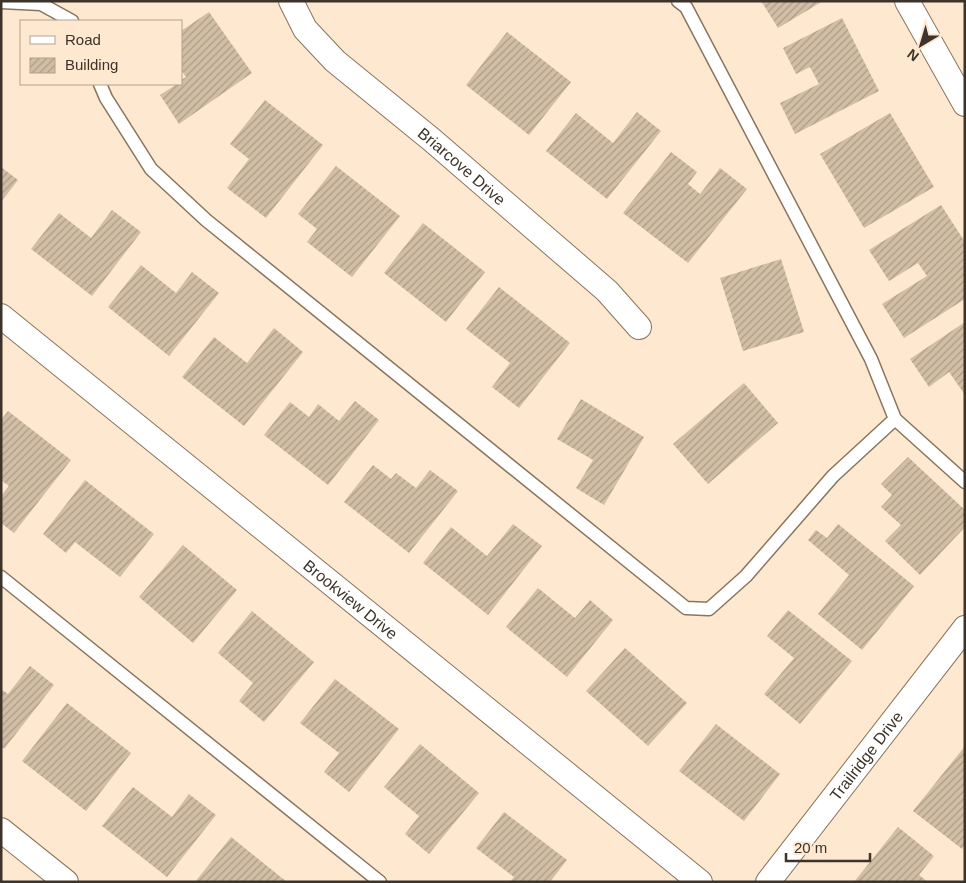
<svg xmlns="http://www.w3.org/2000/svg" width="966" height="883" viewBox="0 0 966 883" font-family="Arial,sans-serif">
	<defs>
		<pattern id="building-hatch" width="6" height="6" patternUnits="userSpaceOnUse" patternTransform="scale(1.25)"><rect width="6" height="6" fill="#d2bea5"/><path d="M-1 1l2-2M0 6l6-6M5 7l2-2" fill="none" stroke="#ac9b87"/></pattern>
	</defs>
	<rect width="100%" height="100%" fill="#ffe8d0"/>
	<path fill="url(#building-hatch)" d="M761,1H823L778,28Z
		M209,12L252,73L179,124L160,95L177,84H181V80L186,77L181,70V31Z
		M842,18L879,91L795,134L780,103L819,84L810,67L796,74L783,48Z
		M507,32L571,82L529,135L466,85Z
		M265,100L323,145L266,218L227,188L249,159L230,144Z
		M637,112L661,131L607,199L546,151L576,113L613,143Z
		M890,113L934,187L864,228L820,154Z
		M671,152L697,172L688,184L700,194L720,168L747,189L688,263L623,213Z
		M336,166L400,216L352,277L307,242L317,229L298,214Z
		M1,167L18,180L1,202Z
		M941,205L965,242V299L904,338L882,304L927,276L918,263L889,281L869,250Z
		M112,210L141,232L92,296L31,249L59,213L91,238Z
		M423,223L485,272L446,322L384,273Z
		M781,259L804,332L743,351L720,278Z
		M141,265L176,293L192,272L219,293L169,356L108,307Z
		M499,287L570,343L519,408L492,387L510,363L466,329Z
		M965,322V395L949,372L929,387L910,359Z
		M274,328L303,352L244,426L182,377L214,337L247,363Z
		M744,383L778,423L708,484L673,444Z
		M581,399L644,437L604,505L576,488L593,460L557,439Z
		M355,401L379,420L328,485L264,435L290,402L309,417L318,404L339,421Z
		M8,411L71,460L14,533L1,523V496L9,486L1,480V420Z
		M908,457L965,510V527L920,575L885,541L901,525L881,507L892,495L881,484Z
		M373,465L391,479L396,473L416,488L430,470L458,491L409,553L344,502Z
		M85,480L154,534L120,577L75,542L66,553L43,534Z
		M513,524L542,546L488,615L423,563L451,527L487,556Z
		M838,524L914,586L862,650L818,614L849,575L808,540L816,530L827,538Z
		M183,545L237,590L193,643L139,597Z
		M538,588L575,618L590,600L613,620L567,677L506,627Z
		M788,610L852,661L800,724L764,694L794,658L767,636Z
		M252,611L314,662L264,722L239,701L253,683L218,653Z
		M625,648L687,703L648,746L586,691Z
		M30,666L54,685L4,749L1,747V689L8,694Z
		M335,679L399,729L349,792L324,772L339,753L300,723Z
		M67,703L131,753L86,811L22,761Z
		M716,724L780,774L744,821L679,771Z
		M420,744L479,793L429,854L405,834L419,816L384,787Z
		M965,746V845L962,849L913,811Z
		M133,787L172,817L189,794L216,815L167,877L102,826Z
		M504,812L567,860L550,882H510L514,877L476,848Z
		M898,827L934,856L919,875L928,882H854Z
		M231,837L287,882H195Z"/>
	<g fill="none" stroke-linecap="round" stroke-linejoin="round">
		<defs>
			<path id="service" d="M678,1L686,7L871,359L895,419L965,482
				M1,2L41,4L72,21
				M100,84L106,98L151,169L206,220L686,608L709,609L746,576L833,476L895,419
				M1,577L380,882"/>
			<g id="minor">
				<path id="s1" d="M291,1L305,29L335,61L432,140L607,291L639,327"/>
				<path d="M907,1L965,104"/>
				<path id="s2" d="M1,316L700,882"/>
				<path d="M1,830L66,882"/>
				<path id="s3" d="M768,882L965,628"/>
			</g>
		</defs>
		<use href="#service" stroke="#89755f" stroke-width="15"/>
		<use href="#minor" stroke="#89755f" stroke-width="26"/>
		<use href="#service" stroke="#fff" stroke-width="12"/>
		<use href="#minor" stroke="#fff" stroke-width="24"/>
	</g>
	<g text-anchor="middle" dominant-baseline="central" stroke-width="4" stroke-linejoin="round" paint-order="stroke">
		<g font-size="16" fill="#3c332a" stroke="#ffe8d0">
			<text stroke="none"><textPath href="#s1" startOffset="240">Briarcove Drive</textPath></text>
			<text stroke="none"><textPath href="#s2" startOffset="450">Brookview Drive</textPath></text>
			<text stroke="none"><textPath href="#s3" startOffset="160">Trailridge Drive</textPath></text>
		</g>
	</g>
	<rect width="966" height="883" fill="none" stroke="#3c332a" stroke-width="5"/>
	<rect x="20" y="20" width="162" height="65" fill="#ffe8d0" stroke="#b1a08e"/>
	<rect x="30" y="36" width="25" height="8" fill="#ffffff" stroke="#b1a08e"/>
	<text x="65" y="45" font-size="15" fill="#3c332a">Road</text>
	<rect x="30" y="58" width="25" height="15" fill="url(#building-hatch)" stroke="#b1a08e"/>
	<text x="65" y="70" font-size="15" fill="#3c332a">Building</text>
	<g transform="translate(921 45) rotate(218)" stroke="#ffe8d0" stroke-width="4" paint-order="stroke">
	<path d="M0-4L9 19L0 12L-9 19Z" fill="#3c332a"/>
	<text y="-8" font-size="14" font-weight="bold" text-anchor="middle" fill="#3c332a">N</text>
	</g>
	<path d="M786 853v8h84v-8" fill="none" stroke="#3c332a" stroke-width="2.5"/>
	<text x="794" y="853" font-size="15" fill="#3c332a" stroke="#ffe8d0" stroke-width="4" paint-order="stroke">20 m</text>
</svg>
